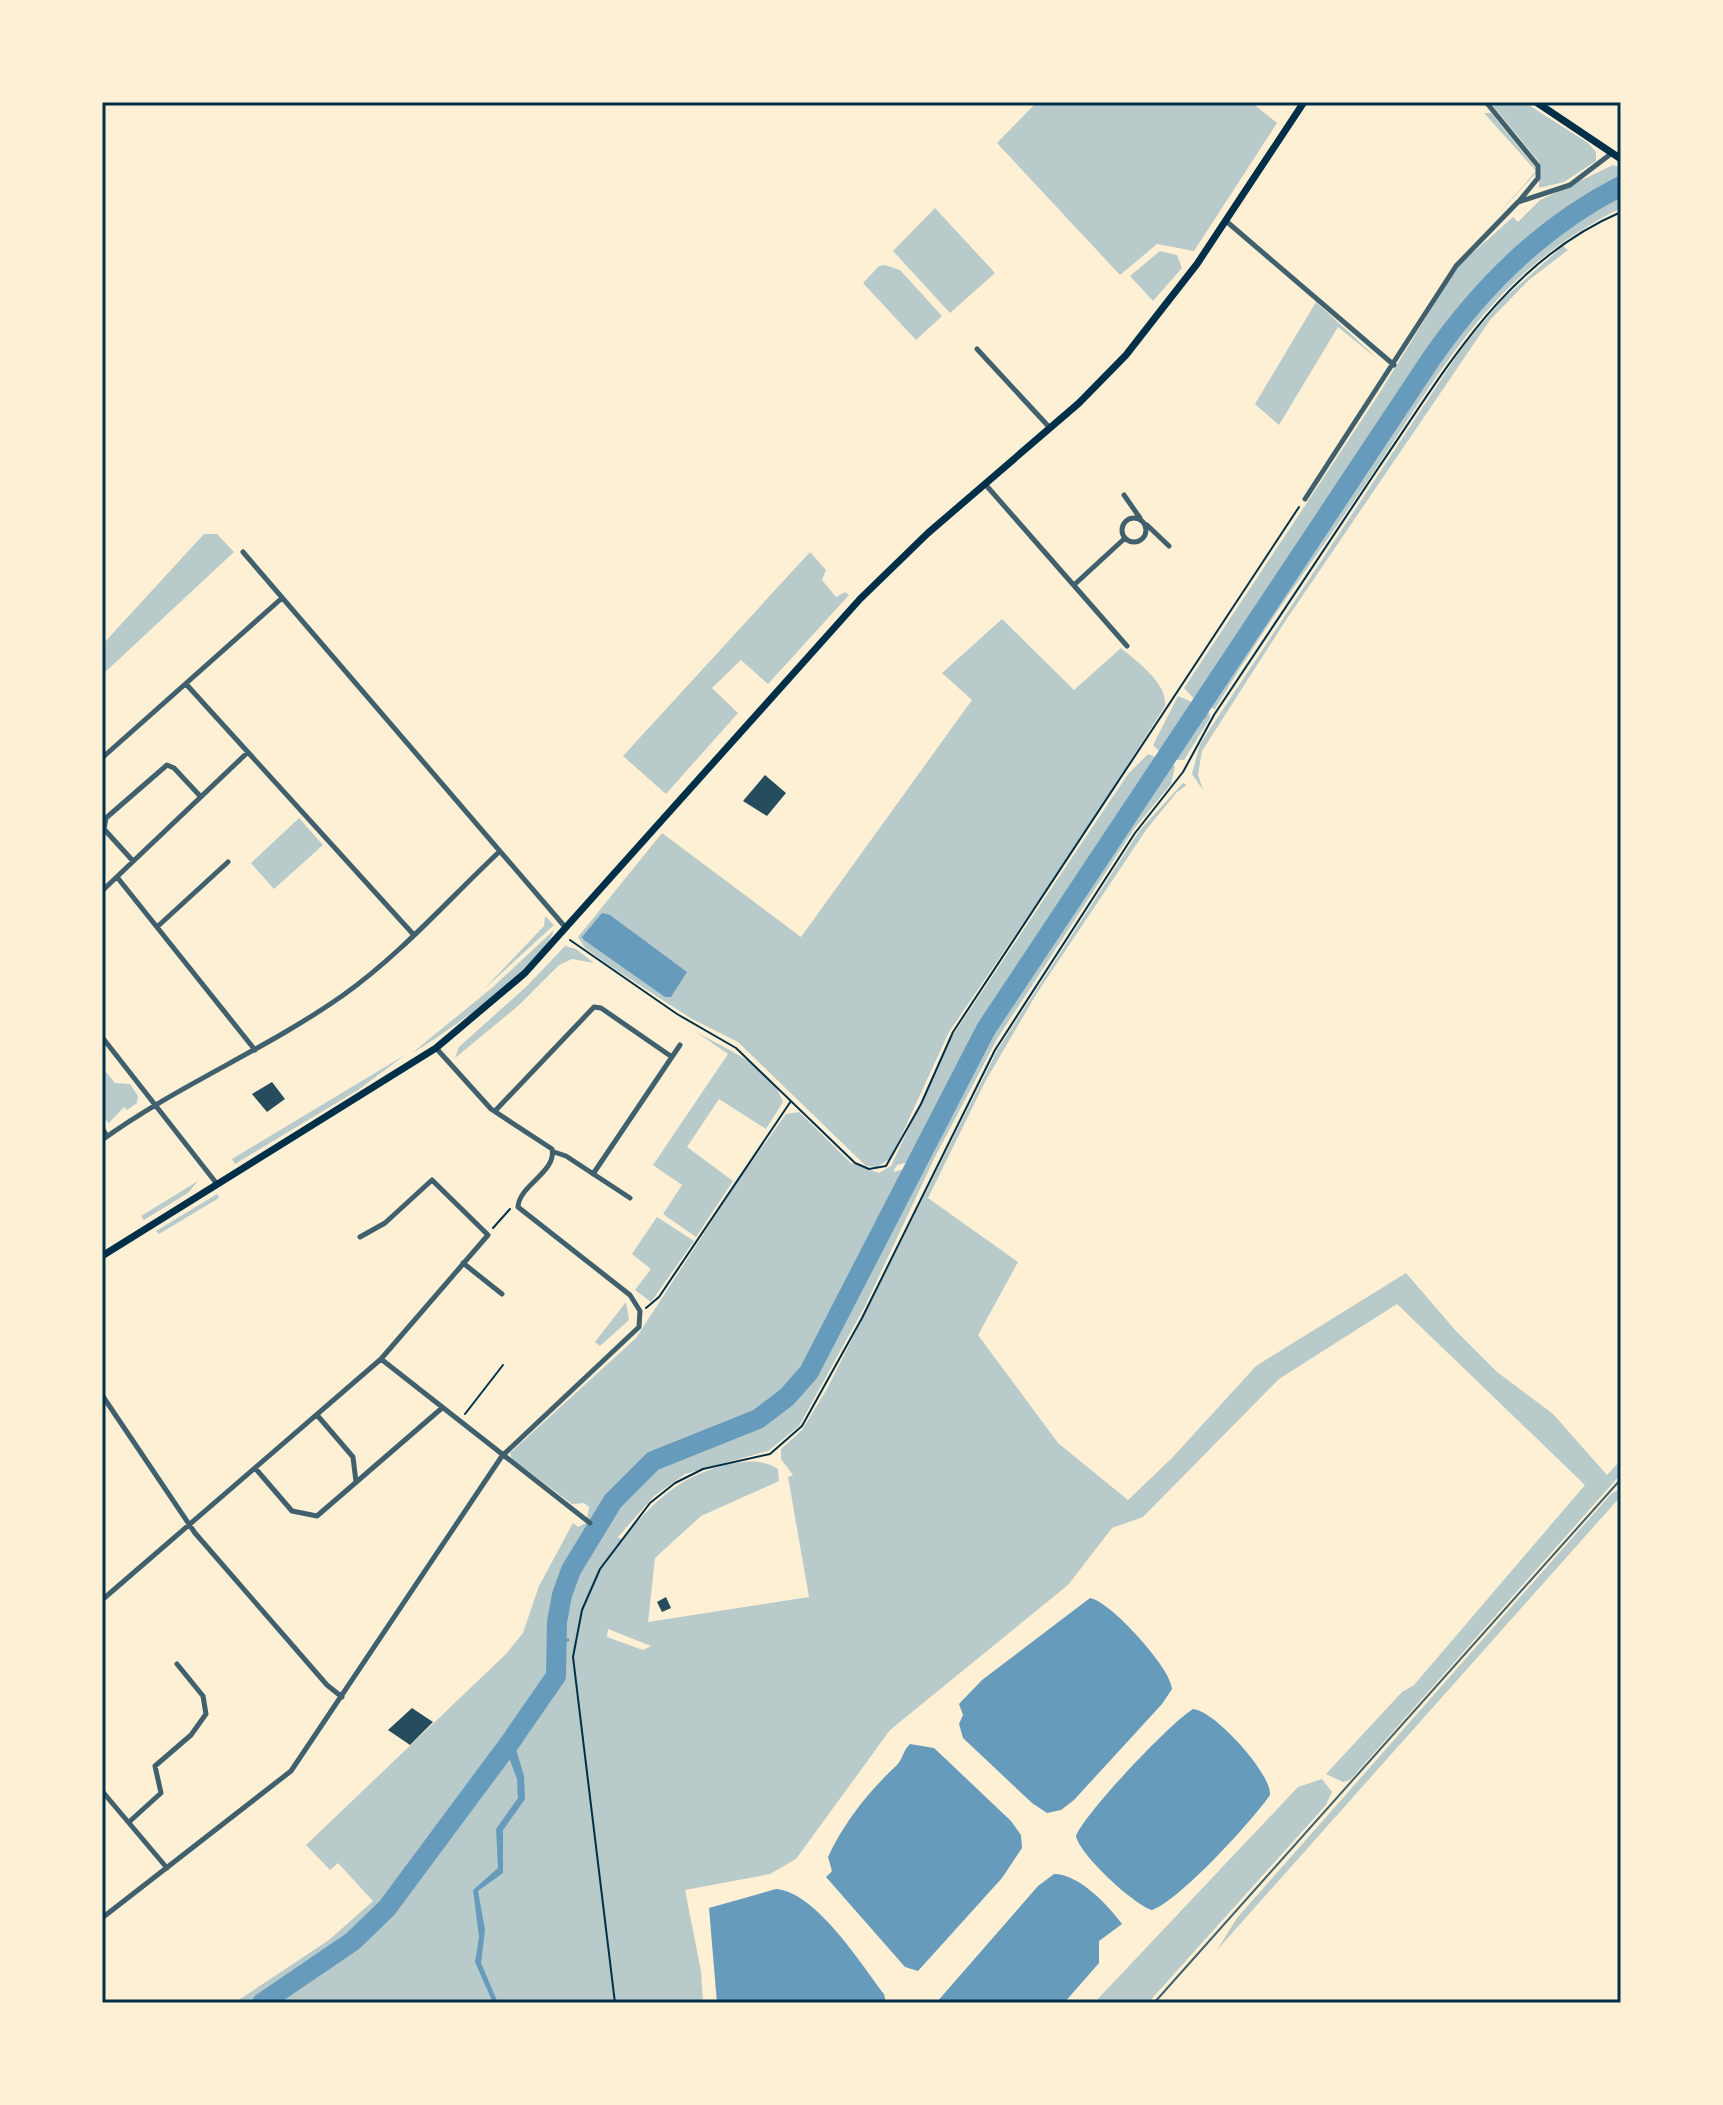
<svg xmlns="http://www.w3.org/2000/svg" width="1723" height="2105" viewBox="0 0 1723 2105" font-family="Quicksand,sans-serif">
	<rect width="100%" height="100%" fill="#fdf0d5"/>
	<path fill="#b9caca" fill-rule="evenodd" d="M1037,102H1251L1277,123L1194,251L1157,244L1120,275L997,143Z
		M1490,102H1524L1588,143L1596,152V161L1564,182L1539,188V162Z
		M1484,113H1491L1536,169L1535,174L1493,220L1536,171Z
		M1613,165L1621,168V182C1559,204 1505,260 1462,308L1196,701L1184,688L1377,397L1458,266L1513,217L1518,222L1540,200Z
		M1621,191V208C1494,271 1446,363 1371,476C1319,553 1262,629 1215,709L1204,706C1258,622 1313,539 1369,457C1444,348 1498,253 1621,191Z
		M935,208L995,273L950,313L893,251Z
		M1563,246L1568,250L1529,280L1490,320L1286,620L1202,751L1198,775L1203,790L1192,774L1200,744L1464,345L1503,299Z
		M1160,251L1177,255L1182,268L1153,301L1130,276Z
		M885,265L900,270L942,316L916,340L863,283L879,266Z
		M1316,302L1380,361L1338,327L1279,425L1255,404Z
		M204,534H217L234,552L102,675V645Z
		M810,552L826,570L822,580L836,597L845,592L849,595L768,684L741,660L712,688L738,713L666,794L623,756Z
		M1002,619L1074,690L1121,648C1136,661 1168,683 1165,706L1089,826L949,1032L891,1158L877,1167L866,1166L738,1042L692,1019L610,966L585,948L578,937L662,833L801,937L972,700L942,673Z
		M1178,696L1194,703L1170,742L1160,752L1153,745Z
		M1202,709L1209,712L1210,718L1184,760H1173L1171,758L1199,713L1203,718L1206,715Z
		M1148,754L1155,757V763L990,1014L912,1161L897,1165L893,1172L908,1168C875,1236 829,1358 771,1404C739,1430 701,1433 665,1449C633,1462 611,1494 593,1522L601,1527L636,1481L658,1463L729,1439L759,1424L811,1379L978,1052L1156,778L1166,765L1175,766L1171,784L1134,829L997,1039L935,1157L865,1306L799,1426L768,1451L685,1474L654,1496L618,1537L622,1540C653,1502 680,1475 730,1464C747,1461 762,1459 778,1469L779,1481L701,1516L655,1558L648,1622L809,1597L788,1477L793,1475L781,1459V1449L802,1430L827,1389L998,1049L1140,830L1183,783L1187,785L1177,792L1146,830L1037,993L986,1080L928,1198L1018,1262L978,1335L1058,1443L1128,1500L1172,1458L1256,1366L1406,1273L1456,1331L1497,1372L1553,1414L1607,1475L1621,1460V1474L1350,1780L1343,1782L1326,1774L1402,1692L1414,1685L1585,1485L1397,1304L1279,1379L1143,1517L1112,1528L1068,1585L890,1730L796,1859L770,1874L685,1890L701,1971L703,2003H234L329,1940L373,1901L338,1863L330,1870L306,1845L506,1654L523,1633L539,1586L573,1523L578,1527L586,1523L589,1507L584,1503L572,1504L512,1459L510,1453L636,1338L740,1178L786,1114L799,1112L851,1163L879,1173L891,1166L951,1038L1128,774ZM608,1629L651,1646L643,1650L607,1637Z
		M299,818L323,845L274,889L251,863Z
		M545,916L554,925L483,990L544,926Z
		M554,930C545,964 444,1035 412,1053L493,987Z
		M565,946L576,949L594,963L572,959L559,965L518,1006L455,1058L459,1047L527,986Z
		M695,1031C725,1049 770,1065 783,1102L766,1129L719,1099L687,1147L733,1181L696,1237L663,1214L682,1185L653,1165L728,1054Z
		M405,1055L358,1090L235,1164L232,1159Z
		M102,1067L115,1083L130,1084L138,1096L137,1103L127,1110L124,1107L109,1123L102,1116Z
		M198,1181L188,1193L144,1220L141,1216Z
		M217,1194L219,1198L159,1234L156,1231Z
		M657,1217L694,1241L651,1302L635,1290L651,1269L632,1254Z
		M626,1302L629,1320L600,1346L595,1342Z
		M1621,1488V1496L1217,1950L1237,1918L1611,1494Z
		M1322,1779L1332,1792L1326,1805L1148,2003H1094L1298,1787Z"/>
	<path fill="#669bbc" d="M602,913L610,915L687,972L671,997H665L584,940L582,937Z
		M1090,1598C1109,1600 1172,1669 1172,1689L1162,1704L1074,1800L1061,1810L1047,1813L1032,1803L963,1738L959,1724L963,1715L959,1704L982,1680Z
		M1193,1709C1214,1710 1272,1774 1270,1795C1252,1821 1179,1901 1152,1910C1134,1905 1079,1854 1076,1836C1084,1814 1171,1722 1193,1709Z
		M528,1713L516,1749L524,1776L525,1799L503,1830V1873L478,1891L485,1930L481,1963L498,2003H493L475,1962L479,1937L473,1890L498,1868L496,1829L518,1798L517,1779L505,1747L516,1718Z
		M910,1744L934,1748L951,1764L1011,1821L1021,1835L1022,1848L1002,1878L918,1971L905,1967L826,1877L832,1871L828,1857C844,1822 870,1790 897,1765C903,1759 903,1750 910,1744Z
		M1054,1874C1079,1874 1108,1905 1122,1924L1099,1941V1963L1064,2003H936L1038,1886Z
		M776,1889C816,1892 861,1964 884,1994L886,2003H717L709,1908Z"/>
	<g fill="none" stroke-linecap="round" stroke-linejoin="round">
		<path stroke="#669bbc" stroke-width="3" d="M1197,708L1205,716
			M557,1641L568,1640"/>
		<path stroke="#669bbc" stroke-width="20" d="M515,1735L556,1676L557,1622L562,1595L571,1570L613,1501L653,1461L758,1419L787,1397L809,1372L986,1029L1431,359C1481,287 1542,226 1621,186
			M262,2003L353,1941L387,1908L514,1737"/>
	</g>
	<path fill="#264d5e" d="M765,775L786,793L767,816L743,801Z
		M272,1082L285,1099L267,1112L252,1094Z
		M666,1597L671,1608L662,1612L657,1602Z
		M412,1708L433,1722L410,1745L388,1730Z"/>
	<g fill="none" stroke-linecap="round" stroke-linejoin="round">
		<path stroke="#003049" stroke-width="2" d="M570,940L677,1014L736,1048L855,1163L869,1169L886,1166L921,1104L953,1032L1299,507
			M493,1228L510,1209
			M646,1308L659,1297L791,1101
			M465,1414L503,1365
			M615,2003L573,1657L582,1610L600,1569L650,1503L675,1483L703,1469L770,1454L802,1426L862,1318L995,1050L1135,833L1183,772L1214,715C1269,632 1324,549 1379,467C1447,368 1505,262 1621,212"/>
		<path stroke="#3f606c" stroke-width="2" d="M1154,2003L1621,1479"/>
		<path stroke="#3f606c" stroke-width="5" d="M1486,102L1538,166V178L1520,200
			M1226,221L1394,365
			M977,349L1050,428
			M985,484L1127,646
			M1124,495L1140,518
			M1305,499L1456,266L1518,202L1570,185L1612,153
			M1122 530a12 12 0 1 1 24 0a12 12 0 1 1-24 0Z
			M1147,525L1169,546
			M243,552L566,928
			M1074,585L1124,539
			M186,684L413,934
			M102,758L282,598
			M133,861L104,829L106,818L167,765L174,768L201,797
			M117,877L255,1050
			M102,891L248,752
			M157,927L228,862
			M102,1037L217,1184
			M495,1111L594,1007L601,1008L672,1057
			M102,1128L107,1136
			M102,1140C178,1085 265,1050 342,996C400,955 448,900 499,852
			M554,1152L566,1156L630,1198
			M593,1174L680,1045
			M463,1263L502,1294
			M381,1359L590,1523
			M102,1395L195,1533L327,1685L342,1697
			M317,1415L353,1457L356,1482
			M255,1468L292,1511L317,1516L442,1408
			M102,1600L381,1359L488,1235L432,1180L385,1223L360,1237
			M102,1791L167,1868
			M129,1822L161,1793L155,1766L191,1735L206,1714L203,1696L177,1664
			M102,1918L291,1771L502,1456L639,1327L640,1311L630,1295L518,1207C519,1185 557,1172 552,1149L491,1109L436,1048"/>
		<path stroke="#003049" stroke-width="7" d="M1536,102L1621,159
			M102,1256L436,1048L525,973L860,599L928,533L1079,403L1126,355L1197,264L1304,102"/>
	</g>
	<rect width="1723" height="2105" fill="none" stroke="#fdf0d5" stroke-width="208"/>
	<rect x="104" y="104" width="1515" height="1897" fill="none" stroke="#003049" stroke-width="3"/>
</svg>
